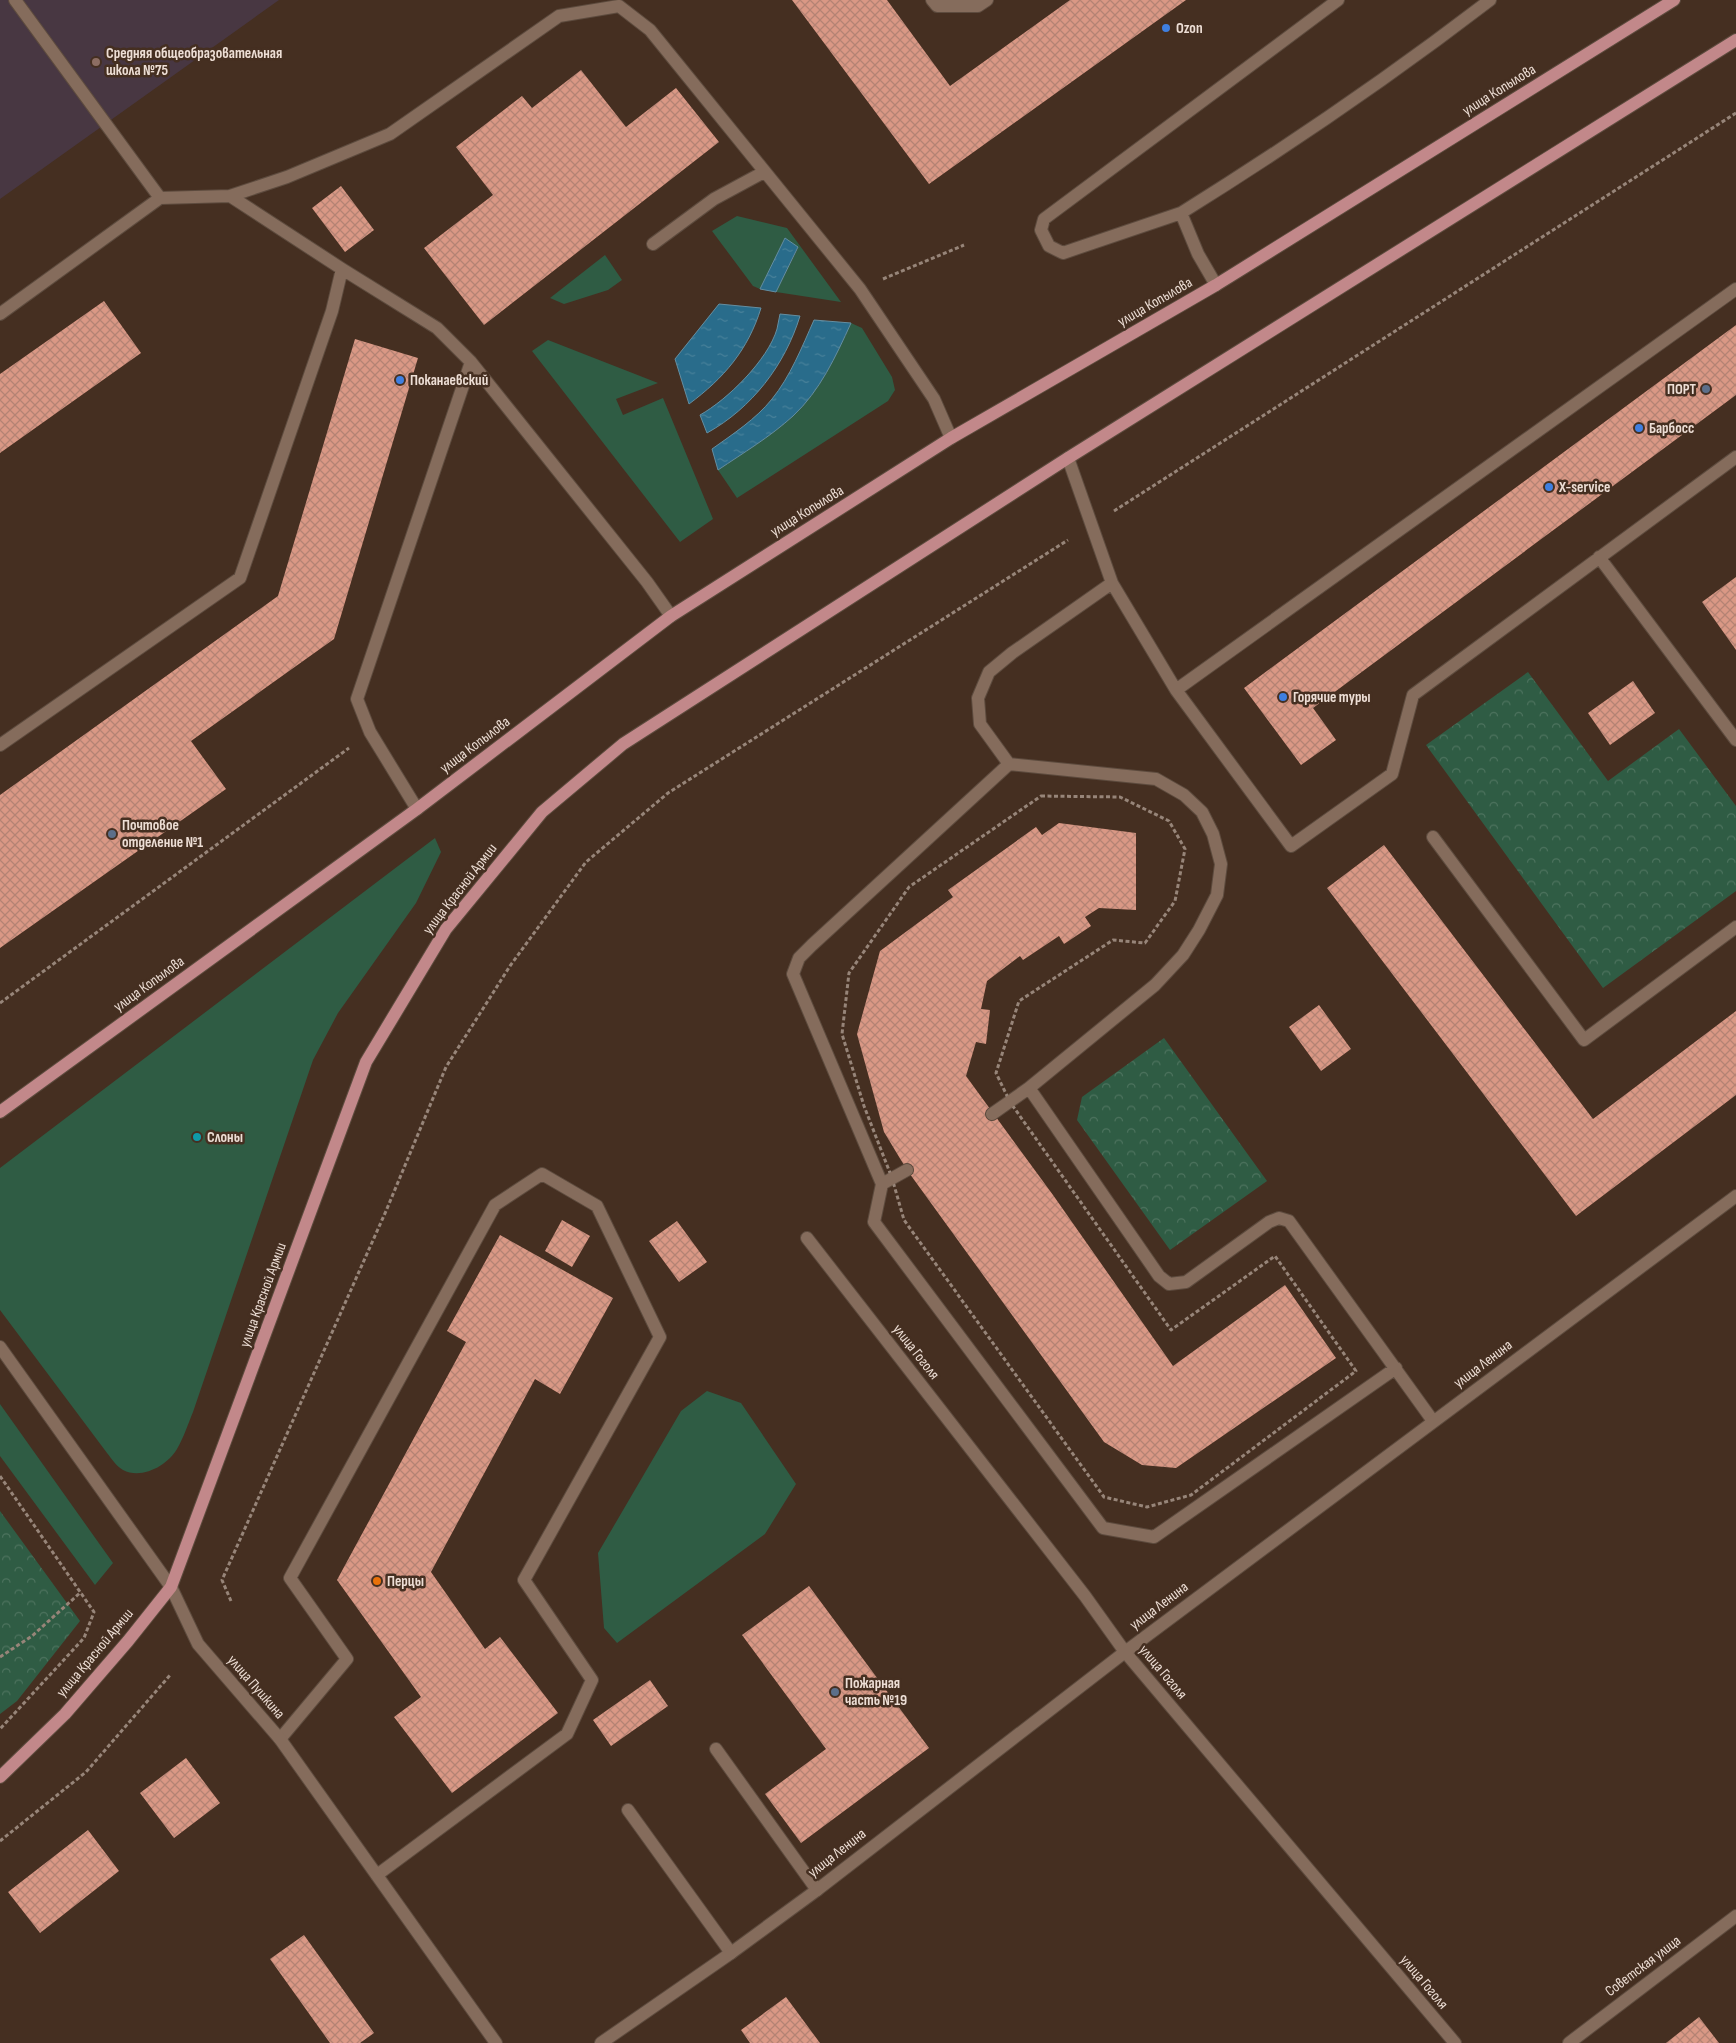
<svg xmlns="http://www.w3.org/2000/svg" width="1736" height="2043" viewBox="0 0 1736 2043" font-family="'Sofia Sans Condensed',sans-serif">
	<defs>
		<pattern id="park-crowns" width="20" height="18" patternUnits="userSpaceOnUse" patternTransform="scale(1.25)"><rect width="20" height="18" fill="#2f5c44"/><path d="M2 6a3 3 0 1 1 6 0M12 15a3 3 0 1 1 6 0" fill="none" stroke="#4d735e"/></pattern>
		<pattern id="water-ripples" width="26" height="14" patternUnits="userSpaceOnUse" patternTransform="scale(1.25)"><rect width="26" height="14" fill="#296c8b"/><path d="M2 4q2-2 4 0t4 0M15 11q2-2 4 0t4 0" fill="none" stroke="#48819a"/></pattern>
		<pattern id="building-cross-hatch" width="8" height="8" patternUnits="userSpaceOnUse" patternTransform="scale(1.25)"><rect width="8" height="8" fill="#d99885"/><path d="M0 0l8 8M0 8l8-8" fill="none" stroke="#b48374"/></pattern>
	</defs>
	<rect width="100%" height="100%" fill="#452f21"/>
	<path fill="#483742" d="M0,0H279L0,199Z"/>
	<path fill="#2f5c44" d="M737,216L787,228L841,302L776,292L798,248L785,238L760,289L753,286L712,231Z
		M605,255L622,280L608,290L564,304L550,298Z
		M851,323L862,328L892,377L895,390L888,401L737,498L718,470C743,453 770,437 793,416C820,391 836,356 851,323Z
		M548,340L658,383L616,399L623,415L663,398L713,519L680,542L532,351Z
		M435,838L441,852L416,903L338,1013L313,1060L193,1412C188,1424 184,1437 177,1449C168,1465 142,1480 123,1470C116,1466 112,1459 107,1453L0,1310V1168Z
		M707,1391L741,1403L796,1484L765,1534L617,1643L604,1628L598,1553L681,1411Z
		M0,1404L113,1563L95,1585L0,1456Z"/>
	<path fill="url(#park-crowns)" d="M1528,672L1608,781L1679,729L1736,806V891L1603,988L1426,745Z
		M1164,1038L1267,1181L1170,1250L1077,1120L1082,1097Z
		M0,1511L80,1621L17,1701L0,1714Z"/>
	<path fill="url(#water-ripples)" stroke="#648ea1" d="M785,238L798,247L776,292L760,289Z
		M719,304L761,308C748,350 724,378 689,404L675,359Z
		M780,314L800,316C785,365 752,408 707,433L700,415C727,400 768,360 777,329C778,324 779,319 780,314Z
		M814,320L851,323C836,356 820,391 793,416C770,437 743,453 718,470L712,449C733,434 756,419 772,399C790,377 802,347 814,320Z"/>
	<path fill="url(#building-cross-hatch)" d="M792,0H887L950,86L1070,0H1186L929,184Z
		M581,70L626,127L676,88L719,142L484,325L424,248L493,195L456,147L522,96L532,108Z
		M341,186L374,230L345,252L312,208Z
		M104,301L141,353L0,453V374Z
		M1736,325V395L1313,708L1336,740L1301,765L1244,688Z
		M355,339L418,358L334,639L191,741L226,789L0,948V795L278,596Z
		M1736,577V650L1702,602Z
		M1633,681L1655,713L1610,745L1588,713Z
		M1059,823L1136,833V910L1099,908L1085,917L1091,926L1064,944L1059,936L1023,960L1020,956L987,981L981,1009L990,1010L986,1044L976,1042L966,1076L1053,1195L1173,1366L1285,1285L1336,1358L1176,1468L1142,1465L1104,1442L907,1170L884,1132L857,1034L880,951L953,897L948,890L1036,827L1042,835Z
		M1384,845L1593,1119L1736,1011V1095L1576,1216L1327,888Z
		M1319,1005L1351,1049L1321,1071L1289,1027Z
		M562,1220L590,1236L572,1267L545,1251Z
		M677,1221L707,1262L679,1282L649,1241Z
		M500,1235L613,1298L560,1394L535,1379L431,1572L485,1649L500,1637L558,1713L452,1793L394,1717L421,1697L337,1580L466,1342L447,1331Z
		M809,1586L929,1748L801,1843L765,1794L826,1749L742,1635Z
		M650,1680L668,1706L611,1746L593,1720Z
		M186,1758L220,1803L174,1838L140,1793Z
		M88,1830L119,1871L40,1933L8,1892Z
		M304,1935L374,2033L360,2043H330L270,1959Z
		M786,1997L820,2043H750L741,2030Z
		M1699,2017L1719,2043H1666Z"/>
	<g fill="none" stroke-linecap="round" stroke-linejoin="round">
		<defs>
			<path id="lane" d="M15,0L160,198L230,196L342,269L437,328L471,362L647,582L671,616
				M932,0L937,6H978L987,0
				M230,196L287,177L390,134L559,16L619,6L650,30L860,289L934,399L951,438
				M1181,213L1063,253L1049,246L1041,230L1044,219L1338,0
				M653,244L714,199L764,172
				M1216,285L1198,254L1181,213C1287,147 1391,76 1490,0
				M0,314L160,198
				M1068,458L1112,583L1176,690L1291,846L1392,774L1413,695L1736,457
				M1599,557L1736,740
				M1112,583L1012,653L989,672L978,698L980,724L1009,764L812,945L799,958L793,974L882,1184L874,1222L1103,1528L1154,1537L1396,1368
				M1176,690L1736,289
				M0,745L240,578L332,311L342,269
				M417,809L370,732L357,699L471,362
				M1433,837L1584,1040L1736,927
				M1029,1088L1159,1276L1169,1284L1186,1282L1269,1222L1279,1218L1289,1221L1433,1421
				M992,1114L1029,1088L1155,985L1183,955L1199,930L1217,895L1221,864L1213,834L1202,812L1184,795L1156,779L1009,764
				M882,1184L907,1170
				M280,1739L347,1659L290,1578L495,1205L542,1174L597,1206L660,1337L524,1580L592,1680L567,1734L377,1875
				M716,1749L817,1890
				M628,1810L731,1953"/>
			<path id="street" d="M807,1238L1085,1596L1125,1652L1455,2043
				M0,1347L171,1587L198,1644L280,1739L496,2043
				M601,2043L731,1953L817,1890L1125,1652L1736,1196
				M1569,2043L1736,1916"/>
			<path id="primary" d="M0,1112L417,809L671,616L951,438L1216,285L1674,0
				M0,1777L65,1714L128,1641L171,1587L366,1062L446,929L542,812L623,744L1068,458L1736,40"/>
		</defs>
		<use href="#lane" stroke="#5d4b3e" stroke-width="14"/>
		<use href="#street" stroke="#5d4b3e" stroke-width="14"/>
		<use href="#primary" stroke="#5d4b3e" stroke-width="14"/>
		<path stroke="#978579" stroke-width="3" stroke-dasharray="4 2.5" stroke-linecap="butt" d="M883,279L964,245
			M1114,511L1736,113
			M1041,796L1120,797L1169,821L1185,849L1175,901L1145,943L1113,940L1019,1001L996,1073L1010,1102L1171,1330L1275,1256L1356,1371L1191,1495L1147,1507L1104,1497L904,1220L892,1178L864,1106L842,1034L849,973L909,887Z
			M0,1003L349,748
			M0,1476L94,1612L84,1638L0,1729
			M231,1601L222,1580L386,1211L446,1067L510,966L586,862L668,793L1068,540
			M0,1657L32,1636L81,1592
			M0,1841L86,1772L171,1674"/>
		<use href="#lane" stroke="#856c5c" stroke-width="12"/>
		<use href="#street" stroke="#856c5c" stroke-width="12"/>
		<use href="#primary" stroke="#c2888a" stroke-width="12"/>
	</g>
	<g fill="#3f7fe0" stroke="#452f21" stroke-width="2">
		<circle cx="1166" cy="28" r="5"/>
		<circle cx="400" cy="380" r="5"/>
		<circle cx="1639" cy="428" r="5"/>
		<circle cx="1549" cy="487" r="5"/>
		<circle cx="1283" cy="697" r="5"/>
	</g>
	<circle fill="#8d6e63" stroke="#452f21" stroke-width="2" cx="96" cy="62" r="5"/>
	<g fill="#5c6f8a" stroke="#452f21" stroke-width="2">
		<circle cx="1706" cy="389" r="5"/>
		<circle cx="112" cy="834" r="5"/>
		<circle cx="835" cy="1692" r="5"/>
	</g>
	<circle fill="#0f9aa8" stroke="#452f21" stroke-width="2" cx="197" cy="1137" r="5"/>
	<circle fill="#e8710a" stroke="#452f21" stroke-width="2" cx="377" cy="1581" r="5"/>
	<g text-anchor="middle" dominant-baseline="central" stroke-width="5" stroke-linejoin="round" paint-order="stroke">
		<g font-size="15" font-weight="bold" fill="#edded5" stroke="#452f21" text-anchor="start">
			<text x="1176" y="28">Ozon</text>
			<text x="106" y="53">Средняя общеобразовательная<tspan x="106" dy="17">школа №75</tspan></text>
			<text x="410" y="380">Поканаевский</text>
			<text x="1696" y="389" text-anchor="end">ПОРТ</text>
			<text x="1649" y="428">Барбосс</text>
			<text x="1559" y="487">X-service</text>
			<text x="1293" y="697">Горячие туры</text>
			<text x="122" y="825">Почтовое<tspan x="122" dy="17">отделение №1</tspan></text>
			<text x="207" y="1137">Слоны</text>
			<text x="387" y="1581">Перцы</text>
			<text x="845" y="1683">Пожарная<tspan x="845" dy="17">часть №19</tspan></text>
		</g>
		<g font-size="15" fill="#edded5" stroke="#452f21">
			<text transform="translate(1499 90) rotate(-32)">улица Копылова</text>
			<text transform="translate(1155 302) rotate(-30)">улица Копылова</text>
			<text transform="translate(807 511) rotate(-32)">улица Копылова</text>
			<text transform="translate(475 745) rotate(-37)">улица Копылова</text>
			<text transform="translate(460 889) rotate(-52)">улица Красной Армии</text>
			<text transform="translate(149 984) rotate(-36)">улица Копылова</text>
			<text transform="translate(263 1295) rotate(-70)">улица Красной Армии</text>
			<text transform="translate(916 1352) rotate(52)">улица Гоголя</text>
			<text transform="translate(1483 1364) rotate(-37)">улица Ленина</text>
			<text transform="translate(1159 1606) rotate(-37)">улица Ленина</text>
			<text transform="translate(95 1653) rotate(-50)">улица Красной Армии</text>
			<text transform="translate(1163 1672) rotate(50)">улица Гоголя</text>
			<text transform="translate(256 1687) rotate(49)">улица Пушкина</text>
			<text transform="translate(837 1853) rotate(-38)">улица Ленина</text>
			<text transform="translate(1643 1966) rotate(-37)">Советская улица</text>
			<text transform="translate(1424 1982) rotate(50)">улица Гоголя</text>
		</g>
	</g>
</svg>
